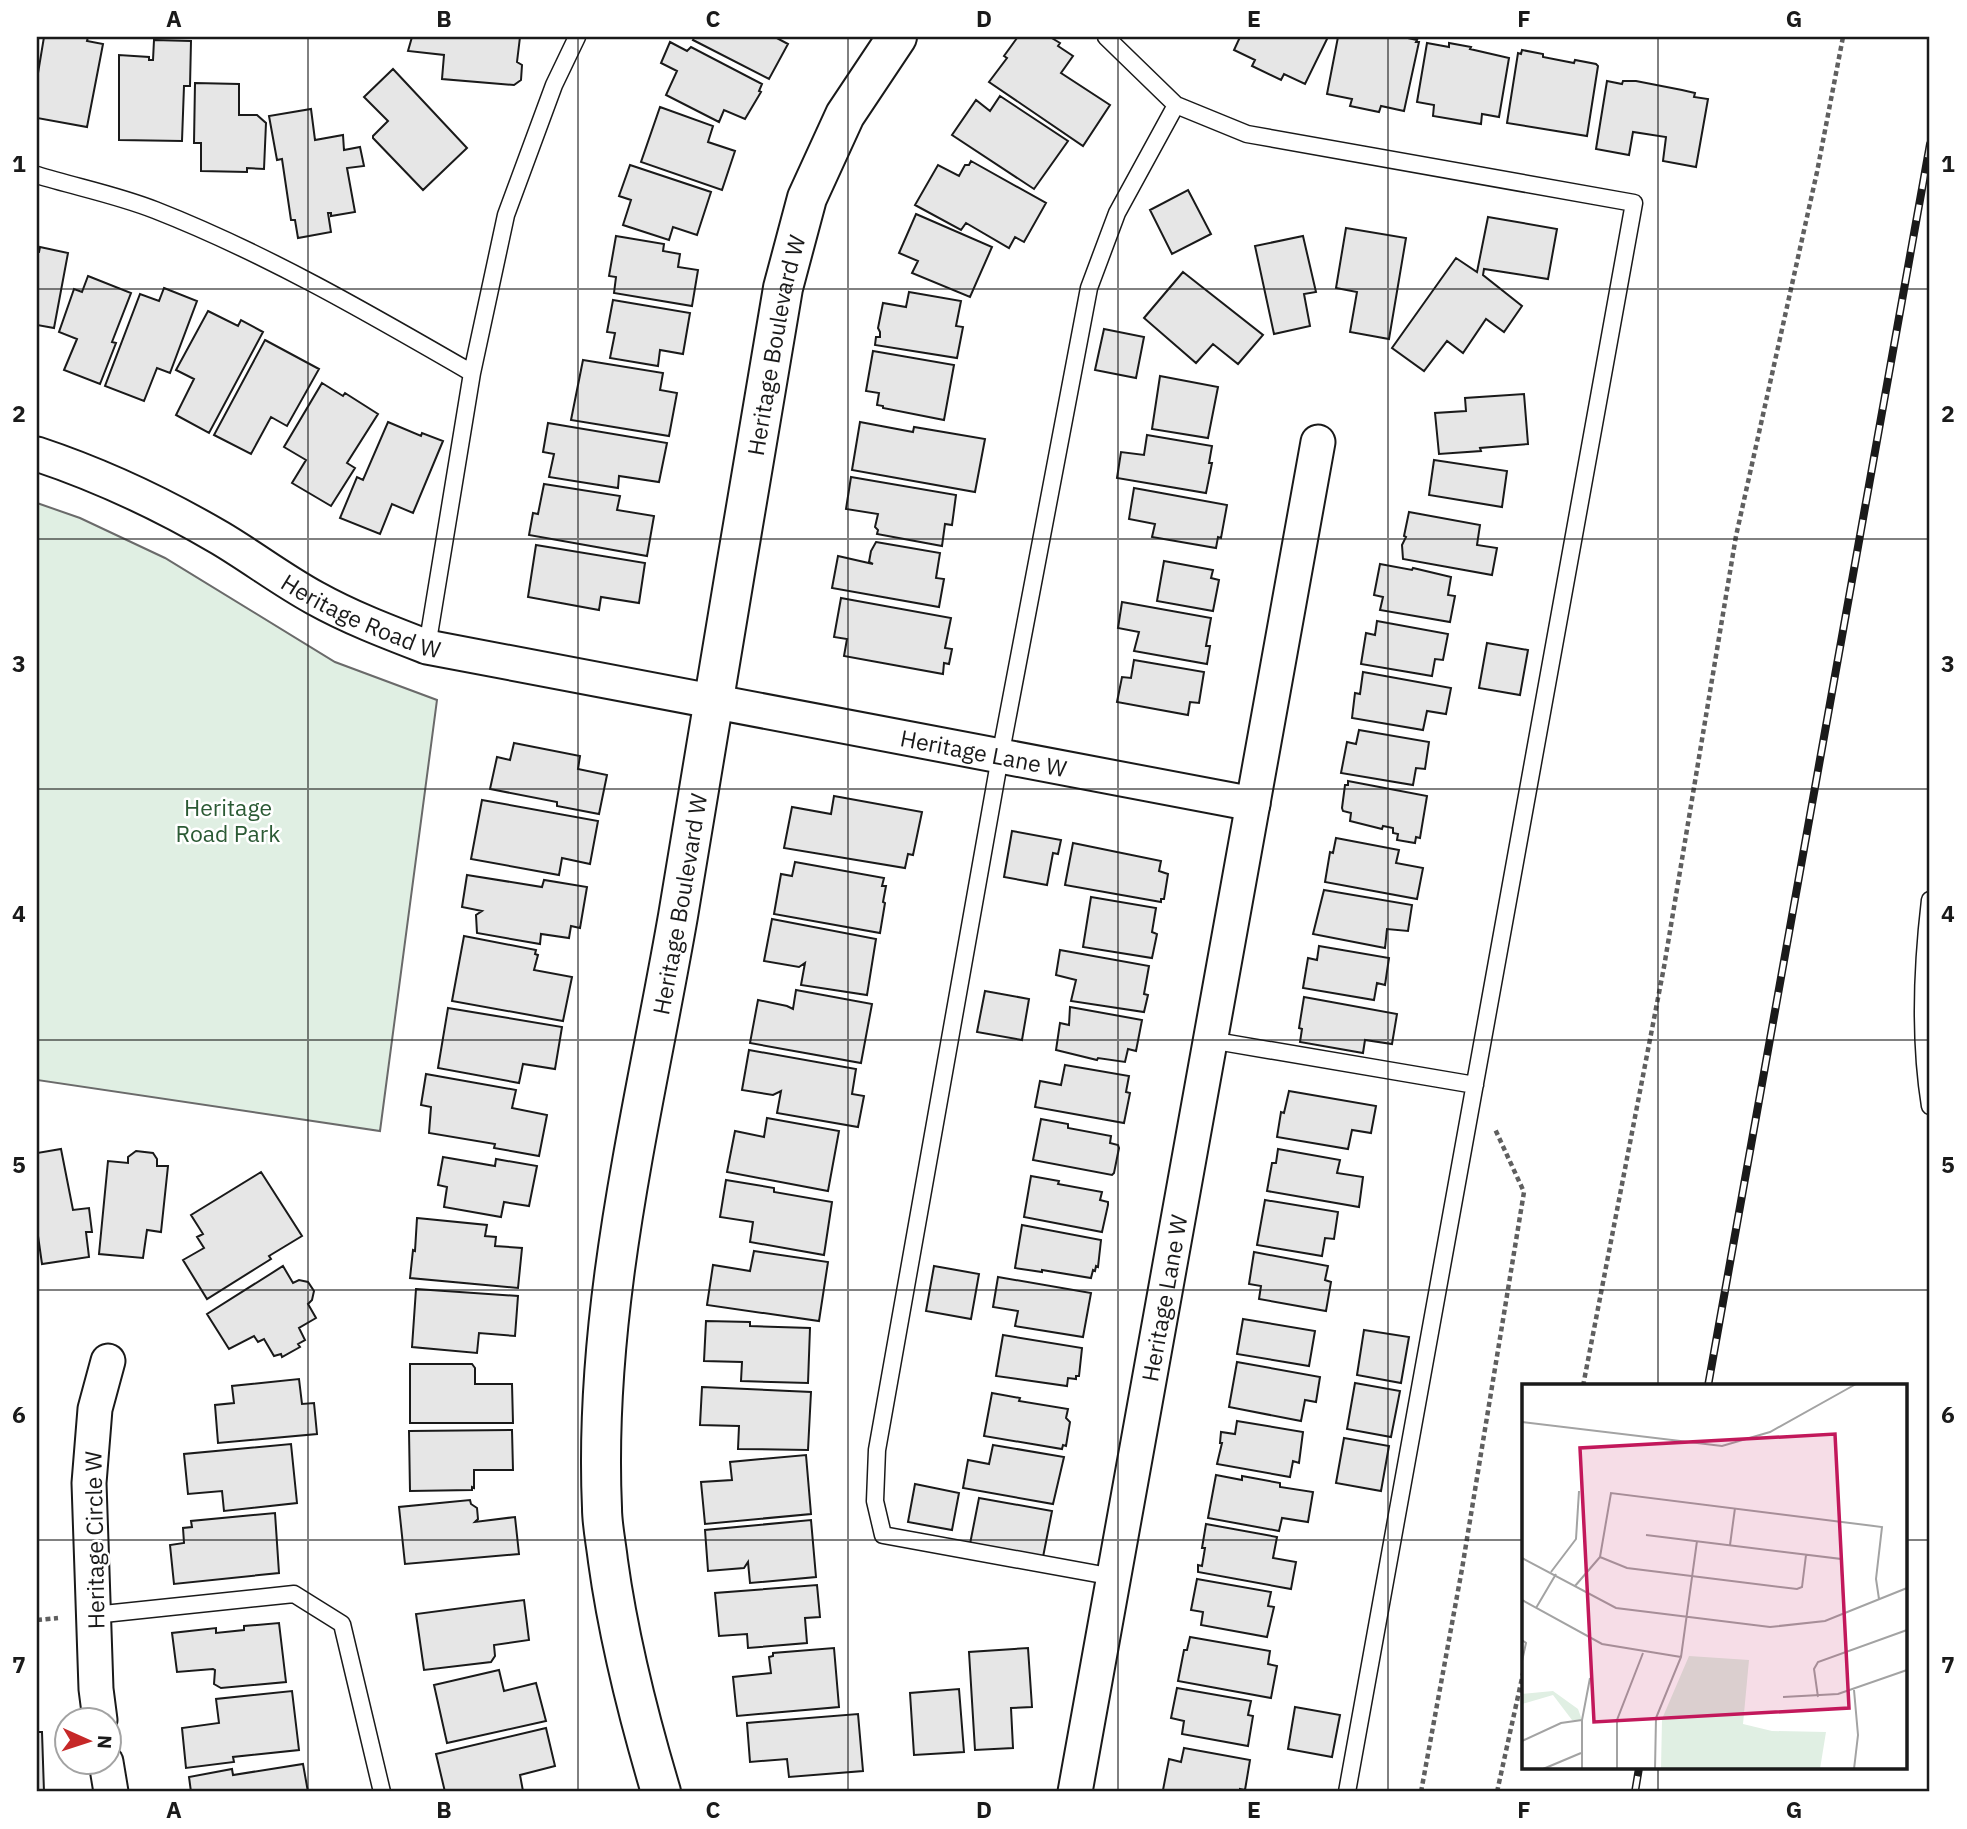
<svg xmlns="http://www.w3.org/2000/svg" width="1967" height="1829" viewBox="0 0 1967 1829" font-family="'IBM Plex Sans',sans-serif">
	<rect width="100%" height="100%" fill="#fff"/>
	<path fill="#e0efe3" stroke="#6a6a6a" stroke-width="2" d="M37,503L80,518L165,558L335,662L437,700L380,1131L37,1080Z"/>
	<path fill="#e6e6e6" stroke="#1a1a1a" stroke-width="2" d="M44,37H88L87,41L103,44L87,127L37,118V79Z
		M412,37H520L517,62L522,65L521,80L514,85L442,79L444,55L408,51Z
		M695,37H775L788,44L769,79L693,40Z
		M1020,37H1050L1060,43L1058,46L1073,56L1061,73L1110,105L1083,146L989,82L1007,58L1004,56L1017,38Z
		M1240,37H1328L1305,84L1284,74L1281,80L1252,66L1255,60L1234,50Z
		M1338,37H1403L1417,40L1416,42H1419L1404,111L1381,106L1379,112L1350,106L1352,99L1327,94Z
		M154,40L191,41L190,86H184L182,141L119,140V55L149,57V60H153Z
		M670,42L687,51L691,47L762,84L759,91L761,92L745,119L724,110L719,122L666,95L677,71L661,63Z
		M1427,43L1449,47V43L1471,47L1470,49L1509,58L1499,117L1482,114L1481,124L1433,116L1434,105L1417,102Z
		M1522,50L1543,54V57L1574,63L1575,60L1596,64L1598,66L1587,136L1507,123L1518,53L1521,54Z
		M393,69L467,148L423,190L373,138V136L388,121L364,97Z
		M1607,81L1622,84L1623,81H1636L1682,90L1695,93L1694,97L1708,99L1696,167L1663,161L1666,137L1633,132L1629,155L1596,149Z
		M195,83L239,84V115H257L266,123L264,169L247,168V172L201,171V143H194Z
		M1000,96L1068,141L1034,189L952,135L976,100L990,111Z
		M660,107L713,126L708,142L735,151L722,190L641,162Z
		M311,109L315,140L343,135L344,150L360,147L364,166L347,168L355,212L331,216V213H328L331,232L298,238L295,220H291L282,159L277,160L269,116Z
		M971,161L1046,203L1024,242L1015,237L1009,248L966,223L961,230L915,205L938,165L959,176L965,165H969Z
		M630,165L711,192L697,235L673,227L669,240L623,225L631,200L619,196Z
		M1188,190L1211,234L1172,254L1150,210Z
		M916,214L992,247L970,297L912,273L918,261L899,253Z
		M1488,217L1557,229L1548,279L1484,269L1483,275L1522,306L1504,332L1486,319L1463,353L1447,341L1424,371L1392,348L1456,258L1477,272Z
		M1346,228L1406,238L1389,339L1350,332L1357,292L1336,288Z
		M616,236L664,244L663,251L680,254L678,267L698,270L692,306L614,293L616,277L609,276Z
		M1303,236L1316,292L1304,294L1310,326L1274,334L1255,246Z
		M40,247L68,253L54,328L37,325V252H39Z
		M1183,272L1263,335L1238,364L1213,344L1196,363L1144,318Z
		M88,276L131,293L112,342L116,343L100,384L64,370L77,339L59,332L74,289L82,292Z
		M164,288L197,301L170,373L157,368L144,401L105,386L140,294L159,301Z
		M909,292L961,301L956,326L963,327L957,358L875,345L876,337H880V332L878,328L883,303L906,307Z
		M613,300L690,313L683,354L660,350L658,366L610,358L615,333L607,332Z
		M208,311L238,326L241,320L263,332L209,433L176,415L194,379L176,370Z
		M1104,329L1144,337L1136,378L1095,370Z
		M265,340L319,369L287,426L271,417L251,454L214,435Z
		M873,351L954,365L944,420L883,408V406L877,405L879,393L866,391Z
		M583,360L663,373L660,390L677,393L669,436L571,420Z
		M1160,376L1218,387L1208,438L1152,429Z
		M322,383L343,396L345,393L378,414L347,463L355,468L331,506L292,483L306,460L284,447Z
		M1524,394L1528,444L1480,448L1481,451L1439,454L1435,413L1466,411L1465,398Z
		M388,422L421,436L422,433L443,441L413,513L392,504L380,534L340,518L357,477L363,480Z
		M860,422L913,432L914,427L985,439L975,492L852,470Z
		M548,423L667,443L659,482L619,476L618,488L549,477L554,454L543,452Z
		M1147,435L1212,446L1209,463H1212L1206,493L1117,478L1121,452L1144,455Z
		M1434,460L1507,471L1502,507L1429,495Z
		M851,477L956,495L952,525L945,524L942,546L877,534L878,530L875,527L878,514L846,509Z
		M544,484L620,496L617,510L654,516L647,556L529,535L533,513L538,514Z
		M1134,488L1227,505L1221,538L1218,537L1216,548L1152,537L1155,524L1129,519Z
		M1409,512L1480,525L1477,545L1497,548L1492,575L1403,559L1402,545L1406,537L1404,536Z
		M876,542L940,553L936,578L944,579L939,607L832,588L838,556L873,564L869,562L871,551Z
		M536,545L645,563L639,603L601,597L599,610L528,597Z
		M1164,561L1213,570L1211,578L1219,580L1213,611L1157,601Z
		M1380,564L1412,570L1413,568L1451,577L1448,595L1455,596L1450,622L1380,610L1383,597L1374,595Z
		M841,598L951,618L945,648L952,649L949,664L944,663L943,674L844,656L847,639L834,637Z
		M1122,602L1211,618L1206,646H1210L1207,664L1134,651L1139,632L1118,628Z
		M1377,621L1448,634L1443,660L1435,659L1432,676L1361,664L1366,633L1375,635Z
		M1487,643L1528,650L1520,695L1479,688Z
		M1134,660L1204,672L1199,703L1190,702L1188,715L1117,702L1122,677L1131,678Z
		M1363,672L1451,688L1446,714L1427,711L1423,730L1352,718L1355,693L1360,694Z
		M1359,730L1429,742L1425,769L1416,768L1413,785L1341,773L1347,742L1356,744Z
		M514,743L580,756L578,769L607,775L599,814L557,806V802L490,789L497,757L510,760Z
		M1348,781L1427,796L1420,838L1416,837L1415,843L1397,840L1398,834L1393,833V828L1383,826L1382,829L1350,821L1351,813L1343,811L1342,808L1345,785H1348Z
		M834,796L922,812L913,855L908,854L905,868L784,848L792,807L831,814Z
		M482,800L598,821L590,864L562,858L559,875L471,859Z
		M1012,831L1061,840L1058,854L1053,853L1047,885L1004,877Z
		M1336,838L1399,850L1396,863L1423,868L1417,899L1325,882L1330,852L1333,853Z
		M1073,843L1161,861L1159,871L1168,874L1164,899H1161V902L1065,885Z
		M795,862L884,878L882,886H886L883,902L885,903L880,933L774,914L781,874L792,876Z
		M467,875L542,887L544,880L587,887L580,928L571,926L569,938L541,934L540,944L477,933L476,915L482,911L462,907Z
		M1324,890L1412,905L1408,931L1387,929L1385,948L1313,934Z
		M1091,897L1156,908L1152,932L1157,934L1152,958L1083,947Z
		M772,919L876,939L867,995L801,985L805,963L799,967L764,961Z
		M464,936L536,950L535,954L538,955L534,970L572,977L563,1021L452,1001Z
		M1319,946L1389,958L1385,985L1377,983L1374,1000L1303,988L1308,958L1317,960Z
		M1060,950L1149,966L1144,994L1148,995L1144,1012L1071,1001L1076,980L1056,975Z
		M796,990L872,1004L861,1063L750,1043L758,1000L787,1006L793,1009Z
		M985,991L1029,999L1022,1040L977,1032Z
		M1304,997L1397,1014L1392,1044L1365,1040L1363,1053L1300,1042L1302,1029L1299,1028Z
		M1070,1007L1142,1020L1136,1051L1128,1049L1125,1062L1098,1058L1097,1060L1056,1050L1060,1023L1069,1025Z
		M448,1008L562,1027L555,1069L523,1064L519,1083L438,1068Z
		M749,1050L856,1069L852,1094L864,1096L858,1127L777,1113L781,1091L773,1095L742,1090Z
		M1065,1065L1129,1076L1126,1092L1130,1093L1124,1123L1035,1107L1040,1081L1061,1085Z
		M426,1074L516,1090L512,1108L547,1115L539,1156L494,1148L495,1144L429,1133L431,1107L421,1105Z
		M1289,1091L1376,1106L1371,1133L1352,1130L1348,1149L1277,1137L1281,1112L1284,1113Z
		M767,1118L839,1131L828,1191L727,1172L735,1131L764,1137Z
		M1041,1119L1068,1124V1128L1111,1136L1110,1143L1118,1145L1119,1148L1114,1173L1112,1175L1033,1160Z
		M61,1149L73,1210L89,1208L92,1232H86L89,1257L42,1264L37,1229V1153Z
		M1278,1149L1340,1160L1337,1173L1363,1177L1359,1207L1267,1191L1272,1163H1276Z
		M136,1151L153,1153L157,1159V1166H168L161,1232L147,1230L143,1258L99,1254L108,1161L128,1163V1157Z
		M443,1157L495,1166L496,1159L537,1166L529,1206L504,1202L501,1217L444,1207L447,1187L438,1185Z
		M261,1172L302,1236L269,1256L271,1259L207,1299L183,1260L204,1248L197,1237L203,1234L191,1215Z
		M1031,1176L1059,1181L1058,1184L1102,1192L1100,1200L1108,1202V1205L1102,1232L1024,1217Z
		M726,1180L774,1188V1192L832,1202L824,1255L750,1242L753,1222L720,1217Z
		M1265,1200L1338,1212L1334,1239L1325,1238L1322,1256L1257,1245Z
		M417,1218L487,1225L485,1236L496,1237L495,1246L522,1248L518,1288L410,1278L413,1250L415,1251Z
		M1022,1225L1101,1240L1098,1267L1096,1266L1095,1271L1093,1270L1091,1278L1042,1270V1272L1015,1268Z
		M754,1251L828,1262L819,1321L707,1305L713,1265L750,1271Z
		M1254,1252L1328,1266L1325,1280L1331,1282L1326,1311L1259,1299L1261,1286L1249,1284Z
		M283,1266L293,1283L299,1280L308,1282L314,1291L312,1300L308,1304L316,1318L299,1328L305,1340L298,1344L300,1347L282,1357L281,1354L274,1356L264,1339L258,1342L254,1336L229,1349L207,1314Z
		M934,1266L979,1274L971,1319L926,1311Z
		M998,1277L1091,1293L1083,1337L1015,1326L1018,1311L993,1307Z
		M416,1289L518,1296L515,1336L479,1333L477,1353L412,1347Z
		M1243,1319L1315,1331L1309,1366L1237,1354Z
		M706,1321L750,1322V1326L810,1328L808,1383L741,1381L742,1362L704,1361Z
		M1364,1330L1409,1337L1401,1383L1357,1375Z
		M1003,1335L1082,1348L1079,1376H1076V1379L1068,1378L1067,1386L996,1376Z
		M1237,1362L1320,1377L1316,1402L1305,1400L1301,1421L1229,1407Z
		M410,1364H472L475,1368V1384H512L513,1423H410Z
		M299,1379L302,1404L314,1403L317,1434L218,1443L215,1405L234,1403L232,1386Z
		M1355,1383L1400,1391L1391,1437L1347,1429Z
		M702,1387L811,1392L808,1450L738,1449L739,1426L700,1425Z
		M992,1393L1020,1398L1019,1401L1068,1409L1066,1418L1070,1422L1066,1446L1063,1445L1062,1449L984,1436Z
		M1237,1421L1303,1432L1299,1463L1293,1461L1290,1477L1217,1464L1222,1443H1220L1221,1432L1235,1434Z
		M512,1430L513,1470H474V1488L472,1487V1490L410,1491L409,1431Z
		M1344,1438L1389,1446L1381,1491L1336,1483Z
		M291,1444L297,1503L224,1511L222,1491L188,1494L184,1454Z
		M993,1445L1064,1457L1053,1504L963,1488L968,1460L989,1464Z
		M806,1455L811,1514L705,1524L701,1482L732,1480L730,1462Z
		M1216,1475L1242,1480V1476L1280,1483V1487L1313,1492L1308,1522L1282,1518L1279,1531L1208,1518Z
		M915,1484L959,1493L952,1530L908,1522Z
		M979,1498L1052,1511L1043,1557L970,1544Z
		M470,1500L471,1504L477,1508L478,1519L475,1522L515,1517L519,1554L405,1564L399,1507Z
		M275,1513L279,1573L174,1584L170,1545L184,1543L183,1528L192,1527L191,1521Z
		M811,1520L816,1577L750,1583L748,1562L744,1568L708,1571L705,1530Z
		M1206,1524L1277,1537L1273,1558L1296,1562L1291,1589L1198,1572V1565L1202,1566L1205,1548H1202Z
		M1197,1579L1271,1592L1268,1606L1274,1607L1267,1637L1201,1625L1203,1612L1191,1610Z
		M817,1585L820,1617L805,1618L807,1643L748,1648L747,1634L719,1636L715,1593Z
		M524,1600L529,1640L494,1645L495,1656L491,1662L424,1670L416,1614Z
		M279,1623L286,1682L221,1688L214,1684L215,1670L213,1669L177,1672L172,1633L216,1628V1633L244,1630V1626Z
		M1190,1637L1270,1651L1268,1664L1277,1666L1271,1698L1178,1681L1184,1650H1187Z
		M834,1648L839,1707L737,1716L733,1677L771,1673L769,1657L773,1656V1653Z
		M1028,1648L1032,1707L1011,1708L1013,1748L975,1750L969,1652Z
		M499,1670L504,1691L536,1683L546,1721L447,1743L434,1685Z
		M1177,1688L1251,1701L1248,1715L1253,1716L1248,1746L1182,1734L1184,1721L1171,1718Z
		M959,1689L964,1752L914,1755L910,1693Z
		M292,1691L299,1750L233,1757L234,1762L186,1768L182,1728L219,1723L216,1699Z
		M1295,1707L1340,1715L1332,1757L1288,1749Z
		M858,1714L863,1771L789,1777L787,1759L750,1762L747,1723Z
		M546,1728L555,1766L520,1775L523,1791L445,1792L436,1754Z
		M37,1732H42L44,1792H37Z
		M1184,1748L1250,1760L1245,1790L1240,1789V1792L1163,1790L1169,1759L1181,1762Z
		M303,1764L308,1792H191L189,1777L232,1769L233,1775Z"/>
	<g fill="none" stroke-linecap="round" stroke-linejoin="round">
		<defs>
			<path id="service" d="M1106,37L1176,105L1247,134L1634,203L1347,1792
				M37,175C76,187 117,195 155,210C265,253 370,314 472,373
				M427,647L472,373L506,215L554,85L577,37
				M1930,900C1922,968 1919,1038 1930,1106
				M1210,1040L1475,1085
				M1114,1577L883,1535L875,1501L877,1450L1000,757L1089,288L1117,213L1176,105
				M94,1615L294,1594L342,1624L382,1792"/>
			<g id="minor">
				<path id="s1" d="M37,454C100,475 162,504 220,538C252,557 282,580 315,598C351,618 388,632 427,647L1253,804"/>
				<path d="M100,1720L96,1689L89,1483L95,1409L108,1361"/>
				<path d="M106,1762L111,1792"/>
				<path id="s2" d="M1075,1792L1318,442"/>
			</g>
			<g id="tertiary">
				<path id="s3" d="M661,1792C638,1715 619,1641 608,1561C606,1543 602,1525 602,1508C593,1307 644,1111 678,916C713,707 747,497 783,288L807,198L845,115L897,37"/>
			</g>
		</defs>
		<use href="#service" stroke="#1a1a1a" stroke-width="19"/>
		<use href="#minor" stroke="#1a1a1a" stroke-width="37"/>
		<use href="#tertiary" stroke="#1a1a1a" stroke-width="42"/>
		<path stroke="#5f5f5f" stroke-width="4.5" stroke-dasharray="5 3.5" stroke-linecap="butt" d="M1583,1386L1664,967L1736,536L1817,172L1843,37
			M37,1620L58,1618
			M1421,1792L1462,1569L1524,1192L1495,1129
			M1497,1792L1524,1669"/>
		<use href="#service" stroke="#fff" stroke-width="16"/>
		<use href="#minor" stroke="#fff" stroke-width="33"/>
		<use href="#tertiary" stroke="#fff" stroke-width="38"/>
		<defs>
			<path id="rail" d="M1708,1386L1930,144
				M1635,1792L1639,1768"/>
		</defs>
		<use href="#rail" stroke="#1a1a1a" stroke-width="8"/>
		<use href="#rail" stroke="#fff" stroke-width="5" stroke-dasharray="16" stroke-linecap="butt"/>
	</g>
	<path fill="none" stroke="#1a1a1a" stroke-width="2" stroke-opacity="0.55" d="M308,37V1792M578,37V1792M848,37V1792M1118,37V1792M1388,37V1792M1658,37V1386M37,289H1930M37,539H1930M37,789H1930M37,1040H1930M37,1290H1930M37,1540H1524M1906,1540H1930M1658,1768V1792"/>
	<g text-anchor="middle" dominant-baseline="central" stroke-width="5" stroke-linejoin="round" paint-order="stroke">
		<g font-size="23" fill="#1a1a1a" stroke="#fff">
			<text stroke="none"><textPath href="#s3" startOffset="1468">Heritage Boulevard W</textPath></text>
			<text stroke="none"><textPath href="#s1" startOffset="364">Heritage Road W</textPath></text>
			<text stroke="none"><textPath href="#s1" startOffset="1003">Heritage Lane W</textPath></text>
			<text stroke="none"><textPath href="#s3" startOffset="901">Heritage Boulevard W</textPath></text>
			<text stroke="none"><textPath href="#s2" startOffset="502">Heritage Lane W</textPath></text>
			<text transform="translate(94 1540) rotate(-91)">Heritage Circle W</text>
		</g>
		<g font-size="23" fill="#2b5a34" stroke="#fff">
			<text x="228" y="807">Heritage<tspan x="228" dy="26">Road Park</tspan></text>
		</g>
	</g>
	<g transform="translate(1522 1384)">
		<rect width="385" height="385" fill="#fff"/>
		<path d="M167,272L227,276L221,340L250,347L304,348L298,385H139L140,335ZM31,307L56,325L60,336H50L31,311L0,320V310Z" fill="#e0efe3"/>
		<path fill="none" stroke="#a3a3a3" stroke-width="2" d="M0,38L200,62L248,48L334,0M124,151L319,175L322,231M208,161L213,124M78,173L105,184L275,205L280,203L284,171M0,174L94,224L248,243L303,237L385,204M29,188L54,155L57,107M53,202L78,173L89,109L360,143L354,195L357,215M0,216L80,260L159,273M14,224L34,190M0,256L4,259L0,277M261,313L316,310L385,286M296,313L292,285L296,278L385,246M0,357L39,339L60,336M21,385L59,369M60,385V336L68,294M95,385V336L121,269M133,385L134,334L159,273L175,157M332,385L336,351L332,306"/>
		<path fill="#c2185b" fill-opacity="0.15" stroke="#c2185b" stroke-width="3.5" d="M313,50L327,324L72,338L58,64Z"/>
		<rect width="385" height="385" fill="none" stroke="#1a1a1a" stroke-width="3.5"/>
	</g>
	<rect width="1967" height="1829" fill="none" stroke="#ffffff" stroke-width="77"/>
	<g transform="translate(88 1741) rotate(93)"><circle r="33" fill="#ffffff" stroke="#a3a3a3" stroke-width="2"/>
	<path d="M0-5L12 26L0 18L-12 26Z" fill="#c62828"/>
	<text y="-10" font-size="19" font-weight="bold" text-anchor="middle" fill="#1a1a1a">N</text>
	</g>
	<rect x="38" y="38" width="1890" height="1752" fill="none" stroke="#1a1a1a" stroke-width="2.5"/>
	<g font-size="23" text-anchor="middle" font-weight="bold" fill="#1a1a1a">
		<text x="174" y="27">A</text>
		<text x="444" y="27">B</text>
		<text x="713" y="27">C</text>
		<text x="984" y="27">D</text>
		<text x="1254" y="27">E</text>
		<text x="1524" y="27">F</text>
		<text x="1794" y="27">G</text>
		<text x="19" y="172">1</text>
		<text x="1948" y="172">1</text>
		<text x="19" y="422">2</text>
		<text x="1948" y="422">2</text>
		<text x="19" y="672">3</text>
		<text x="1948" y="672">3</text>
		<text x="19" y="922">4</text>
		<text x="1948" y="922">4</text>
		<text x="19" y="1173">5</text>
		<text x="1948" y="1173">5</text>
		<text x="19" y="1423">6</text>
		<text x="1948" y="1423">6</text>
		<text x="19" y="1673">7</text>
		<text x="1948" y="1673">7</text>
		<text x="174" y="1818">A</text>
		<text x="444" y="1818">B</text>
		<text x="713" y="1818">C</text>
		<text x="984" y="1818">D</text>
		<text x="1254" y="1818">E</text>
		<text x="1524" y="1818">F</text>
		<text x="1794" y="1818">G</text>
	</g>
</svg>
